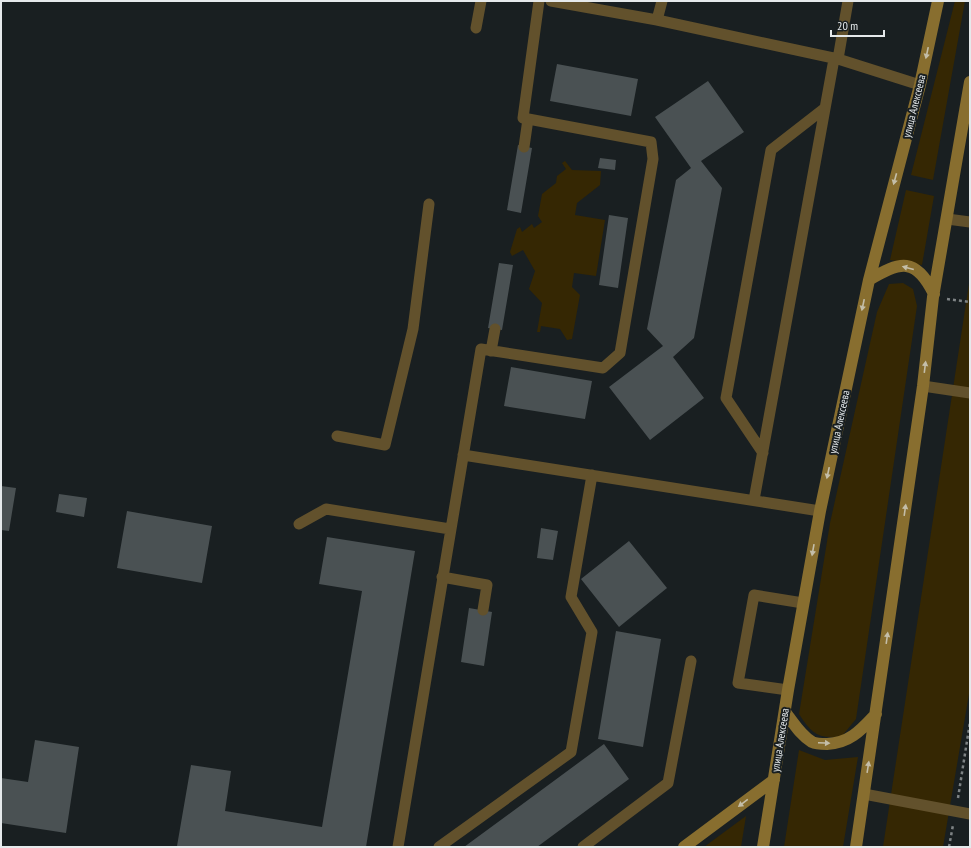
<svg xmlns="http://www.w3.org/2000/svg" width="971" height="848" viewBox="0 0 971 848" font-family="'PT Sans Narrow',sans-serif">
	<rect width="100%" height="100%" fill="#191f21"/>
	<path fill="#352703" d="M955,1H965L933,180L911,175Z
		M565,161L572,170L601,171L600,185L577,203L575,215L605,220L596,276L574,273L572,287L580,295L572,339L567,340L560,329L541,326L540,332H537L542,303L529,289L535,271L523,250L512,256L510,252L517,229L520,227L522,232L532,224L534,228L542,222L538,216L542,194L556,183L557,176L566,169L562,163Z
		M906,190L934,196L922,265L890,260Z
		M970,277V688L943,847H883Z
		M903,283L913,289L917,306L856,719L842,736C819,740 811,733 799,714L830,523L877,312L889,284Z
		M799,750L825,760L858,757L843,847H784Z
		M746,816L741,847H704Z"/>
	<path fill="#4a5153" d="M557,64L638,79L631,116L550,101Z
		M708,81L744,132L701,161L722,188L694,338L673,357L704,398L650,440L609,387L663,346L647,329L676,180L691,168L655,117Z
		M518,145L532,148L521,213L507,210Z
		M600,158L616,160L615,170L598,168Z
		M609,215L628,218L618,288L599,285Z
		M499,263L513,265L502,330L488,328Z
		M511,367L592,381L585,419L504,406Z
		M1,486L16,488L9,531L1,530Z
		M59,494L87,498L84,517L56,512Z
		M127,511L212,526L202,583L117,568Z
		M541,528L558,531L553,560L537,558Z
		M327,537L415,551L366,847L177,846L191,765L231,771L225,811L322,827L362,591L319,584Z
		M629,541L667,588L619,627L581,579Z
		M469,608L492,612L484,666L461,662Z
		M616,631L661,639L643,747L598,739Z
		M35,740L79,747L66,833L1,823V778L28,782Z
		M604,744L629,779L537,847H464Z"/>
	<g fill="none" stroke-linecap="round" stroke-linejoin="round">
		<path stroke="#7e8385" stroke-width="2.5" stroke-dasharray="3 3" stroke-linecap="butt" d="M947,299L970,302
			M958,798L970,722
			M949,847L953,825"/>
		<path stroke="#62512c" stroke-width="11" d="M551,1L657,20L838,59L920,85
			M657,20L662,1
			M476,28L481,1
			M838,59L848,1
			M524,147L528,119
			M947,219L970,222
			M491,351L495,329
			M923,386L970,393
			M337,436L385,445L413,329L429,204
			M763,453L726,398L771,150L825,108
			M463,455L820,511
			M754,500L834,59
			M299,524L326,509L450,529
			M442,577L487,585L483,610
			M788,690L738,683L754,595L803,603
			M864,794L970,814
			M398,847L481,349L603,368L620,353L653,159L651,142L523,118L539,1
			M439,847L571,752L592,632L571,597L592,475
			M583,847L668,783L691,661"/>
		<path stroke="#886e2f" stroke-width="12" d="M869,280C900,261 916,257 934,294
			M785,712C793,722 800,735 812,742C816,744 823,744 827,744C850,743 861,730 876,714
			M684,847L774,780
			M763,847L788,690L820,511L869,280L920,85L938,1
			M856,847L923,386L933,297L970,82"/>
	</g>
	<defs><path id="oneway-solid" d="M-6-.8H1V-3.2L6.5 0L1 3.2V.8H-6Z"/></defs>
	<g fill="#c4bea9">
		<use href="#oneway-solid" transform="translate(927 53) rotate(102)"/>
		<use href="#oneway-solid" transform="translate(895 179) rotate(105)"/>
		<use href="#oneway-solid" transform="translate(908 268) rotate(-165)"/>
		<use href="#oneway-solid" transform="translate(863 305) rotate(102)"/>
		<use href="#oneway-solid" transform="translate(925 367) rotate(-83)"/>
		<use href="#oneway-solid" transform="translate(828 473) rotate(102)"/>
		<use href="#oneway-solid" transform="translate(905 510) rotate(-82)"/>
		<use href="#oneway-solid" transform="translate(813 550) rotate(100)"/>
		<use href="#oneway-solid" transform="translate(887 638) rotate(-82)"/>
		<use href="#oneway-solid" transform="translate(824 743) rotate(2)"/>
		<use href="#oneway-solid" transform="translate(868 767) rotate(-81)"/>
		<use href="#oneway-solid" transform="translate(743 803) rotate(143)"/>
	</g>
	<g text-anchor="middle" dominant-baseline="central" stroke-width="4" stroke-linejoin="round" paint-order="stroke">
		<g font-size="11" fill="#e5e9eb" stroke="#191f21">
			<text transform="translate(914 106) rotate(-76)">улица Алексеева</text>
			<text transform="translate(839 422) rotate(-78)">улица Алексеева</text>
			<text transform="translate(780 740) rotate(-81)">улица Алексеева</text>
		</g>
	</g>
	<rect width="971" height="848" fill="none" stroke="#e5e9eb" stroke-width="4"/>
	<path d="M831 30v6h53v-6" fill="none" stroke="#e5e9eb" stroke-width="2"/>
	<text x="837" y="30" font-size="12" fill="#e5e9eb" stroke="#191f21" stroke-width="3" paint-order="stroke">20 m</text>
</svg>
